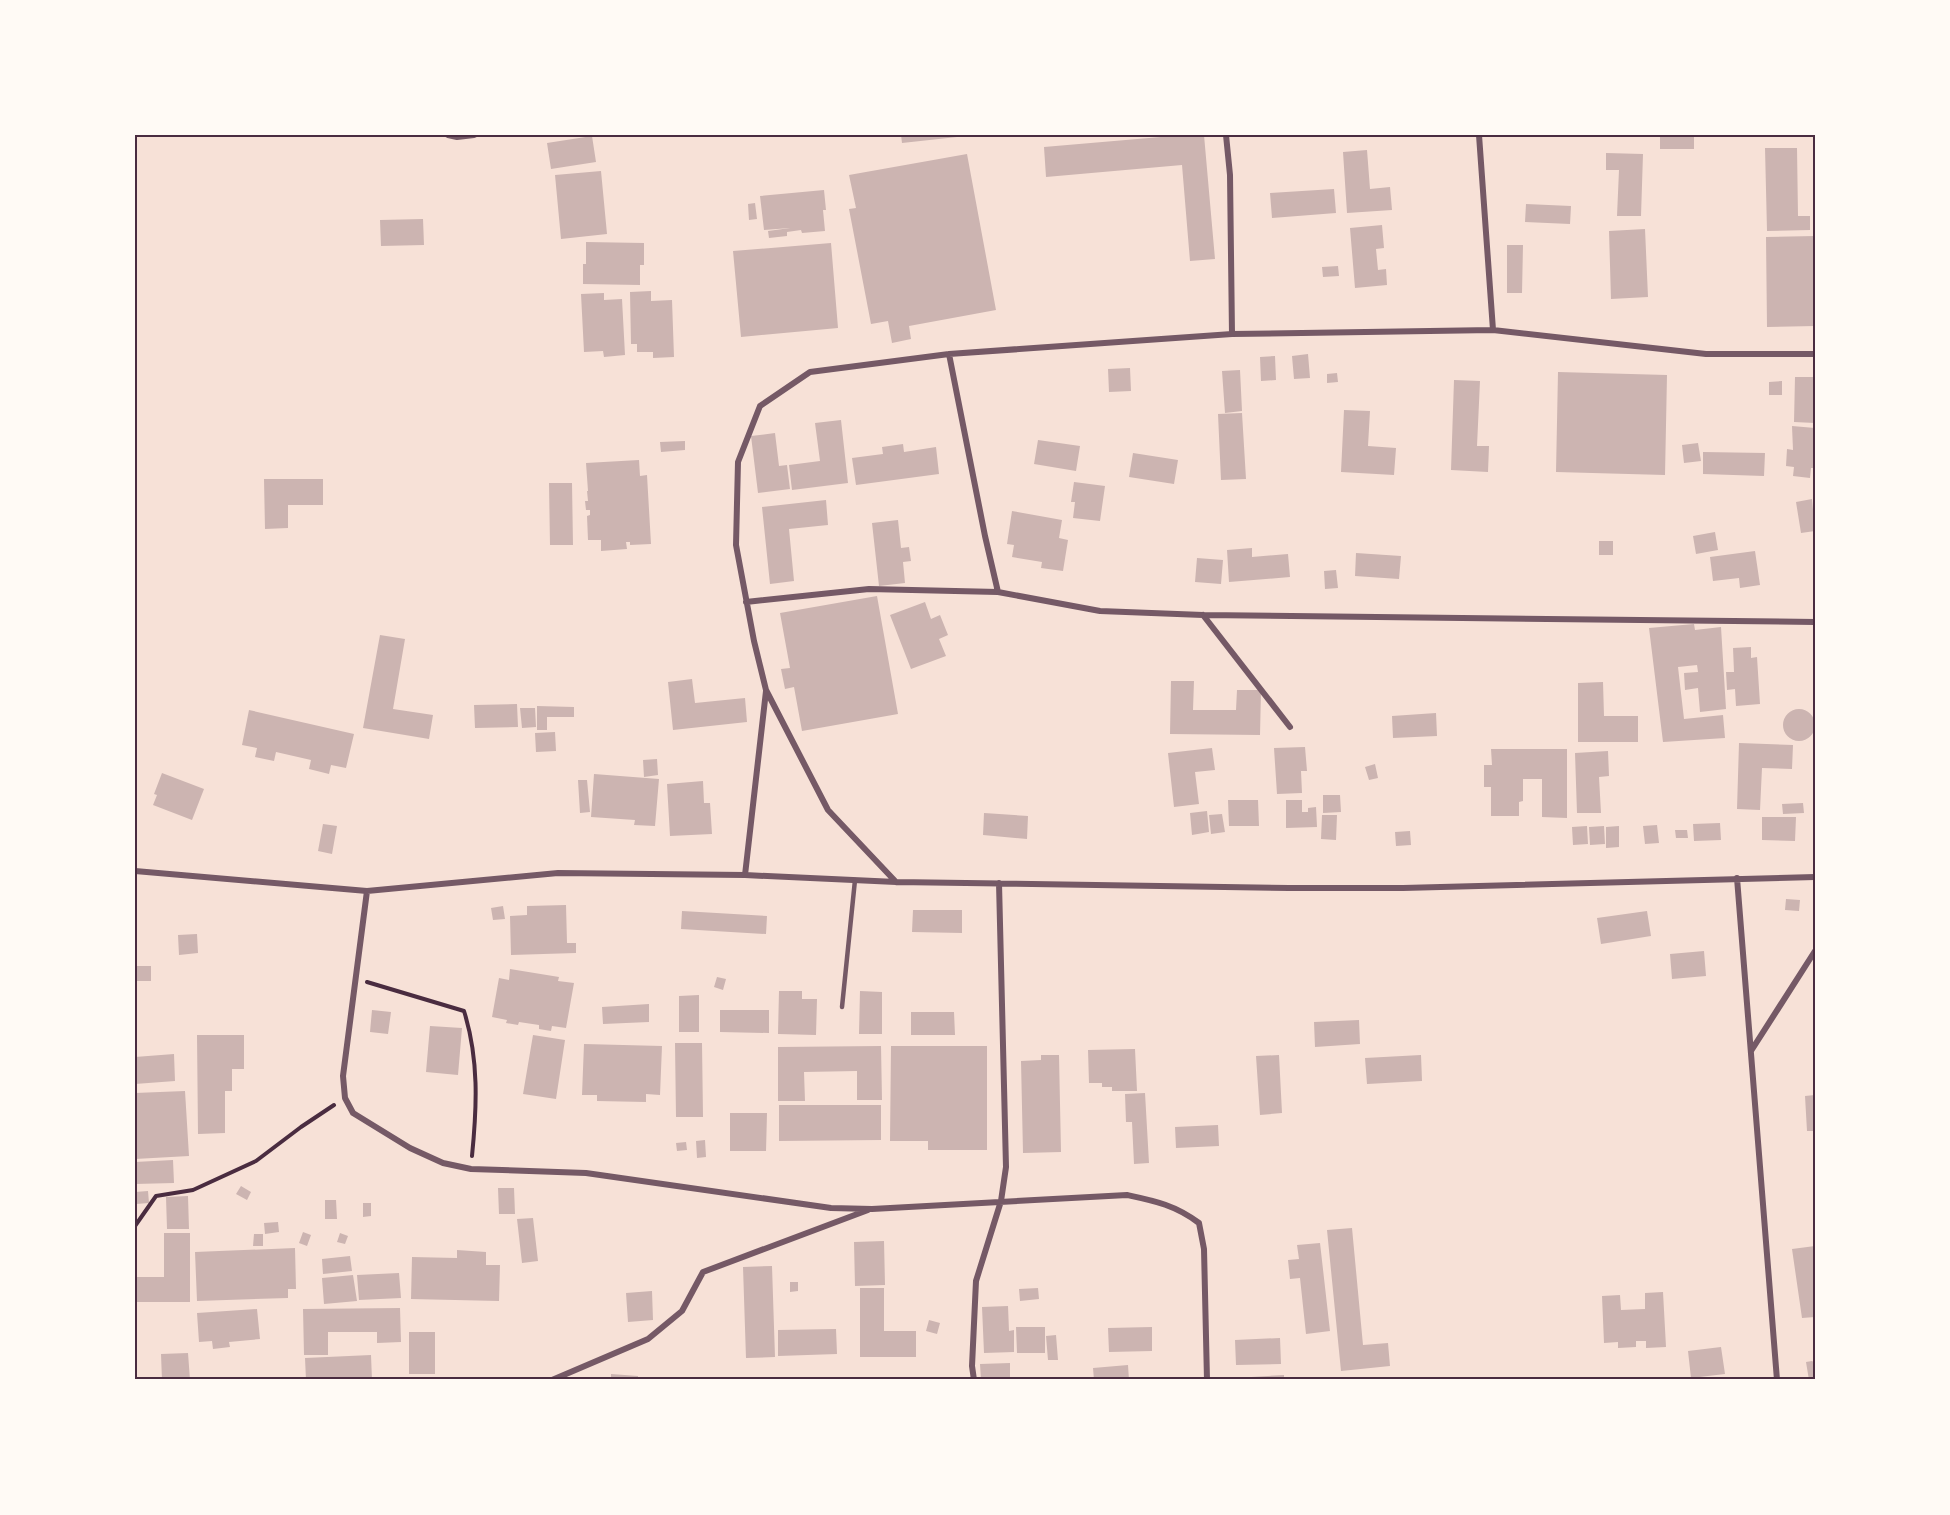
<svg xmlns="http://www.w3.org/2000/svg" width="1950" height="1515" viewBox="0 0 1950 1515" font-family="Quicksand,sans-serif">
	<rect width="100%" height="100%" fill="#f7e1d7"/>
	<path fill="#ccb4b1" d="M901,135H957V137L902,143Z
		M1184,135H1204L1215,259L1190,261L1182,165L1046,177L1044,147Z
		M1660,135H1694V149H1660Z
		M592,136L596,162L551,169L547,143Z
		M1765,148H1797L1798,216H1810V230L1767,231Z
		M1367,150L1370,189L1390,187L1392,210L1347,213L1343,152Z
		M1606,153L1643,154L1641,216H1617L1619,170H1606Z
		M967,154L996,310L909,326L911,339L892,343L888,321L871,324L849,209L856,208L849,175Z
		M601,171L607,234L561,239L555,175Z
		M1334,189L1336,213L1272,218L1270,193Z
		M824,190L826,210H823L825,231L802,233L801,230L787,232V236L769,238L768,231L790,228L764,230L760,196Z
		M755,203L757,219L749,220L748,204Z
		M1526,204L1571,206L1570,224L1525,222Z
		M423,219L424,245L381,246L380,220Z
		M1382,225L1384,248L1376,249L1378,270L1386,269L1387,285L1355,288L1350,228Z
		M1645,229L1648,297L1611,299L1609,231Z
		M1815,236V326L1767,327L1766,237Z
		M586,242L644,243V265H640V285L583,284V264H586Z
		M831,243L838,328L741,337L733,251Z
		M1507,245H1523L1522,293H1507Z
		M1338,266L1339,276L1323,277L1322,267Z
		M651,291V301L672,300L674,357L653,358V352H637V344H631L630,292Z
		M604,293V300L622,299L625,355L604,357L603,351L584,352L581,294Z
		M1308,354L1310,378L1294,379L1292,356Z
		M1275,356L1276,380L1261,381L1260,357Z
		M1130,368L1131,391L1109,392L1108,369Z
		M1240,370L1242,411L1225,413L1222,371Z
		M1558,372L1667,375L1665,475L1556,472Z
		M1337,373L1338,382L1327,383V374Z
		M1795,377H1815V423L1794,422Z
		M1454,380L1480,381L1477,446H1489L1488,472L1451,470Z
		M1782,381V395H1769V382Z
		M1344,410L1370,411L1368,446L1396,448L1394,475L1341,472Z
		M1242,413L1246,479L1221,480L1218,414Z
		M841,420L848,483L792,490L789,465L820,461L815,423Z
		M1792,426L1815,428V468H1811L1810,478L1793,476L1794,467L1786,466L1787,449L1793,450Z
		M775,433L779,466L787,465L790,489L758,493L751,436Z
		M1038,440L1080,446L1076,471L1034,464Z
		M685,441V450L661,452L660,442Z
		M1698,443L1701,461L1684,463L1682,445Z
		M903,444L904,452L936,447L939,474L856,485L852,458L883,454L882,447Z
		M1703,452L1765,453L1764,476L1703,474Z
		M1133,453L1178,460L1174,484L1129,477Z
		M639,460L640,476L647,475L651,544L630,545V542H626L627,549L601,551V540H588L587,516L590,515V510H586L585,501H588L587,491H588L586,463Z
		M264,479H323V505H288V528L265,529Z
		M1074,482L1105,486L1100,521L1073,518L1075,502H1071Z
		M549,483H572L573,545H550Z
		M1812,499L1815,531L1801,533L1796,502Z
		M826,500L828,525L789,529L794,581L770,584L762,507Z
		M1012,511L1062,520L1059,538L1068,540L1063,571L1041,568L1042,562L1012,557L1014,545L1007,544Z
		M898,520L901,548L909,547L911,561L903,562L905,583L879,586L872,523Z
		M1715,532L1718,550L1696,554L1693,536Z
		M1599,541H1613V555H1599Z
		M1252,548V557L1288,554L1290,577L1229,582L1227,550Z
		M1755,551L1760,585L1740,588L1739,578L1713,581L1710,557Z
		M1356,553L1401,556L1399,579L1355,576Z
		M1197,558L1223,560L1221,584L1195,582Z
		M1336,570L1338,588L1325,589L1324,571Z
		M877,596L898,714L802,731L794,687L785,689L781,669L790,668L780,613Z
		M925,602L931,619L940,615L948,635L939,639L946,656L911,669L890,615Z
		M1694,624L1695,630L1721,627L1726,709L1700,712L1698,688L1685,690L1684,673L1698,672L1697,665L1678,667L1684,719L1723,715L1725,738L1663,742L1649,628Z
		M380,635L405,639L393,709L433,715L429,739L363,728Z
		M1751,647V658L1757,657L1760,704L1736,706L1735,689L1727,690L1726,672H1734L1733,648Z
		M692,679L695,703L745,698L747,722L673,730L668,682Z
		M1171,681H1194L1193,710H1236L1237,690H1261L1260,735L1170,734Z
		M1603,682L1604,716H1638V742H1578V683Z
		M517,704L518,727L475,728L474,705Z
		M537,706L574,707V717H547V730H537Z
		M520,708H535L536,727L522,728Z
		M1783 725a16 16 0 1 1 32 0a16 16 0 1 1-32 0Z
		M249,710L354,734L346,768L331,765L329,774L309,769L311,760L276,752L274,761L255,757L257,748L242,745Z
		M1436,713L1437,736L1393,738L1392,716Z
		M555,732L556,751L536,752L535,733Z
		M1739,743L1793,745L1792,769L1762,768L1760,810L1737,809Z
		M1305,747L1307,771H1301L1302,793L1277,794L1274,748Z
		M1212,748L1215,770L1195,772L1199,804L1174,807L1168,753Z
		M1491,749H1567V818L1542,817V779H1523V801L1519,802V816H1491V787H1484V765H1492Z
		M1608,751L1609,776L1599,777L1601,813H1577L1575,753Z
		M657,759L658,775L644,777L643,760Z
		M1375,764L1378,778L1369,780L1365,767Z
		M162,773L204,789L192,820L153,805L157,795L154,794Z
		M594,774L659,779L655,826L634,825L635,820L591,817Z
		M578,780H587L590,812L580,813Z
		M703,781L704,803H710L712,834L670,836L667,784Z
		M1323,795H1340L1341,812L1323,813Z
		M1228,800H1258L1259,826H1229Z
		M1286,800H1302V812H1308V808L1316,807L1317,827L1286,828Z
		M1803,803L1804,813L1783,814L1782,804Z
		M1207,811L1209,832L1192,835L1190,813Z
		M984,813L1028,816L1027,839L983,835Z
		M1222,814L1225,832L1211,834L1209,815Z
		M1322,815H1337L1336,840L1321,839Z
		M1762,817H1796L1795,841L1762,840Z
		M1720,823L1721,840L1694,841L1693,824Z
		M323,824L337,826L332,854L318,851Z
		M1657,825L1659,843L1645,844L1643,826Z
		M1587,826L1588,844L1573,845L1572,827Z
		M1604,826L1605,844L1590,845L1589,827Z
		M1619,826V847L1606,848V827Z
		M1675,830H1687L1688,838H1676Z
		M1410,831L1411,845L1396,846L1395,832Z
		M1786,899L1800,900L1799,911L1785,910Z
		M566,905L567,943H576V953L511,955L510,916L527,915V906Z
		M503,906L505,919L493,920L491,908Z
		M913,910H962V933L912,932Z
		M682,911L767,916L766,934L681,929Z
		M1647,911L1651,936L1601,944L1597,918Z
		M197,934L198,953L179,955L178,935Z
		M1704,951L1706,976L1672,979L1670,954Z
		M137,966H151V981H137Z
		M510,969L559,977L558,981L574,983L566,1028L552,1026L551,1031L539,1029V1025L519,1022L518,1025L506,1023L507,1020L492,1017L499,978L509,980Z
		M717,977L726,979L723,990L714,987Z
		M779,991H802V999H817L816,1035L778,1034Z
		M860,991L882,992V1034H859Z
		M699,995V1032H679V996Z
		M649,1004V1022L603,1024L602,1007Z
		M372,1010L391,1012L388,1034L370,1032Z
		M720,1010H769V1033L720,1032Z
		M911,1012H954L955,1035H911Z
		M1359,1020L1360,1044L1315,1047L1314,1022Z
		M430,1026L462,1028L458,1075L426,1072Z
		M197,1035H244V1069H232V1091H225V1133L198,1134Z
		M533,1035L565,1040L556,1099L523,1094Z
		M675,1043H702L703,1117H676Z
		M584,1044L662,1046L660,1095L646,1094V1102L597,1101V1095H582Z
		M881,1046L882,1100H857V1071L804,1072L805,1101H778V1047Z
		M891,1046H987V1150H928V1141H890Z
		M1135,1049L1137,1091H1112V1087H1102V1083H1089L1088,1050Z
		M174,1054L175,1081L135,1084V1057Z
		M1041,1055H1059L1061,1152L1023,1153L1021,1061L1041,1060Z
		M1279,1055L1282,1113L1260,1115L1256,1056Z
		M1421,1055L1422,1081L1367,1084L1365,1058Z
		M185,1091L189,1156L135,1159V1093Z
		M1145,1093L1149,1163L1134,1164L1132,1122H1126L1125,1094Z
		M1815,1095V1131H1807L1805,1096Z
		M779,1105H881V1140L779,1141Z
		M730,1113H767L766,1151H730Z
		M1218,1125L1219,1146L1176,1148L1175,1127Z
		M705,1140L706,1157L697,1158L696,1141Z
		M686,1142L687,1150L677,1151L676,1143Z
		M173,1160L174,1183L135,1184V1162Z
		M241,1186L251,1192L247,1200L236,1194Z
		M498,1188H514L515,1214H499Z
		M148,1191L149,1203L136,1204L135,1192Z
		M188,1196L189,1229H167L166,1197Z
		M325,1200H336L337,1219H325Z
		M363,1203H371V1216L363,1217Z
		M533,1218L538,1261L522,1263L517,1219Z
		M278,1222L279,1232L265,1234L264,1223Z
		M1352,1228L1363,1345L1388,1343L1390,1366L1341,1371L1327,1230Z
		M303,1232L311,1235L307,1246L299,1243Z
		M164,1233H190V1302H135V1277H164Z
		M340,1233L348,1236L345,1244L337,1242Z
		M254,1234H263V1246H253Z
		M884,1241L885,1285L855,1286L854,1242Z
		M1320,1243L1330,1331L1306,1334L1300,1278L1290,1279L1288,1260L1299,1259L1297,1245Z
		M1815,1246V1317L1802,1318L1792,1249Z
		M295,1248L296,1289H288V1298L197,1301L195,1252Z
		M457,1250L486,1252V1265H500L499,1301L411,1299L412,1257L457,1258Z
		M350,1256L352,1271L323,1274L322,1259Z
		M772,1266L775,1357L746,1358L743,1267Z
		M399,1273L401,1298L359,1300L357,1275Z
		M353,1275L357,1301L324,1304L322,1278Z
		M790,1282H798V1291L790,1292Z
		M860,1288H884V1331H916V1357H860Z
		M1038,1288L1039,1299L1020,1301L1019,1289Z
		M652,1291L653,1320L628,1322L626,1293Z
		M1663,1292L1666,1347L1646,1348V1341H1636V1347L1618,1348V1342L1604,1343L1602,1296L1620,1295L1621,1310L1645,1309V1293Z
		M1008,1306L1009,1331L1014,1330V1352L984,1353L982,1307Z
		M400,1308L401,1342L377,1343V1332H328V1355H304L303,1309Z
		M257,1309L260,1339L229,1342L230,1347L213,1349L212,1341L199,1342L197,1313Z
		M929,1320L940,1323L937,1334L926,1331Z
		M1016,1327H1045V1353H1017Z
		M1152,1327V1351L1109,1352L1108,1328Z
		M836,1329L837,1354L778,1356V1330Z
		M409,1332H435V1374H409Z
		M1056,1335L1058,1360H1048L1046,1336Z
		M1280,1338L1281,1364L1236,1365L1235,1340Z
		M1721,1347L1725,1374L1691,1378L1688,1351Z
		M188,1353L190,1380H162L161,1354Z
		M371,1355L372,1380H306L305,1358Z
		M1812,1361L1815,1363V1379L1809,1380L1806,1362Z
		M1010,1363V1380H981L980,1364Z
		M1128,1365L1129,1380H1094L1093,1368Z
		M611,1374L638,1376V1380H611Z
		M1284,1375V1380H1235V1378Z"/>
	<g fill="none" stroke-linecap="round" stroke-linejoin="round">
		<path stroke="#4a2c40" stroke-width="4" d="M367,982L464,1011C479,1059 477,1106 472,1156
			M135,1226L156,1196L193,1190L256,1161L301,1127L334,1105"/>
		<path stroke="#755966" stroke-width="4.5" d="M842,1007L855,880"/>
		<path stroke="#755966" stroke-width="6" d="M448,135L457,137L474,135
			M1226,135L1230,175L1232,334
			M1479,135L1493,330
			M949,354L985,536L998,592L1100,611L1203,615L1815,622
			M746,602L869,589L998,592
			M1203,615L1290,727
			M135,871L367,891L558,873L745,875L896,882L1289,888H1403L1815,877
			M745,875L766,691
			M1737,878L1777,1380
			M896,882L828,810L766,690L754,641L736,545L738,462L760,406L810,372L949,354L1232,334L1493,330L1706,354H1815
			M367,891L343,1076L345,1098L353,1113L410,1148L443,1163L471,1169L586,1173L831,1208L872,1209L1127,1195C1155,1201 1175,1205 1199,1223L1204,1249L1207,1380
			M1751,1051L1815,951
			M552,1380L648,1339L682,1311L703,1272L868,1210
			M974,1380L972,1366L976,1281L1001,1201L1006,1167L999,883"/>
	</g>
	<rect width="1950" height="1515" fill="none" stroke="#fffaf5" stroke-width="273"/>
	<rect x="136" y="136" width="1678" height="1242" fill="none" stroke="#4a2c40" stroke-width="2"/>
</svg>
